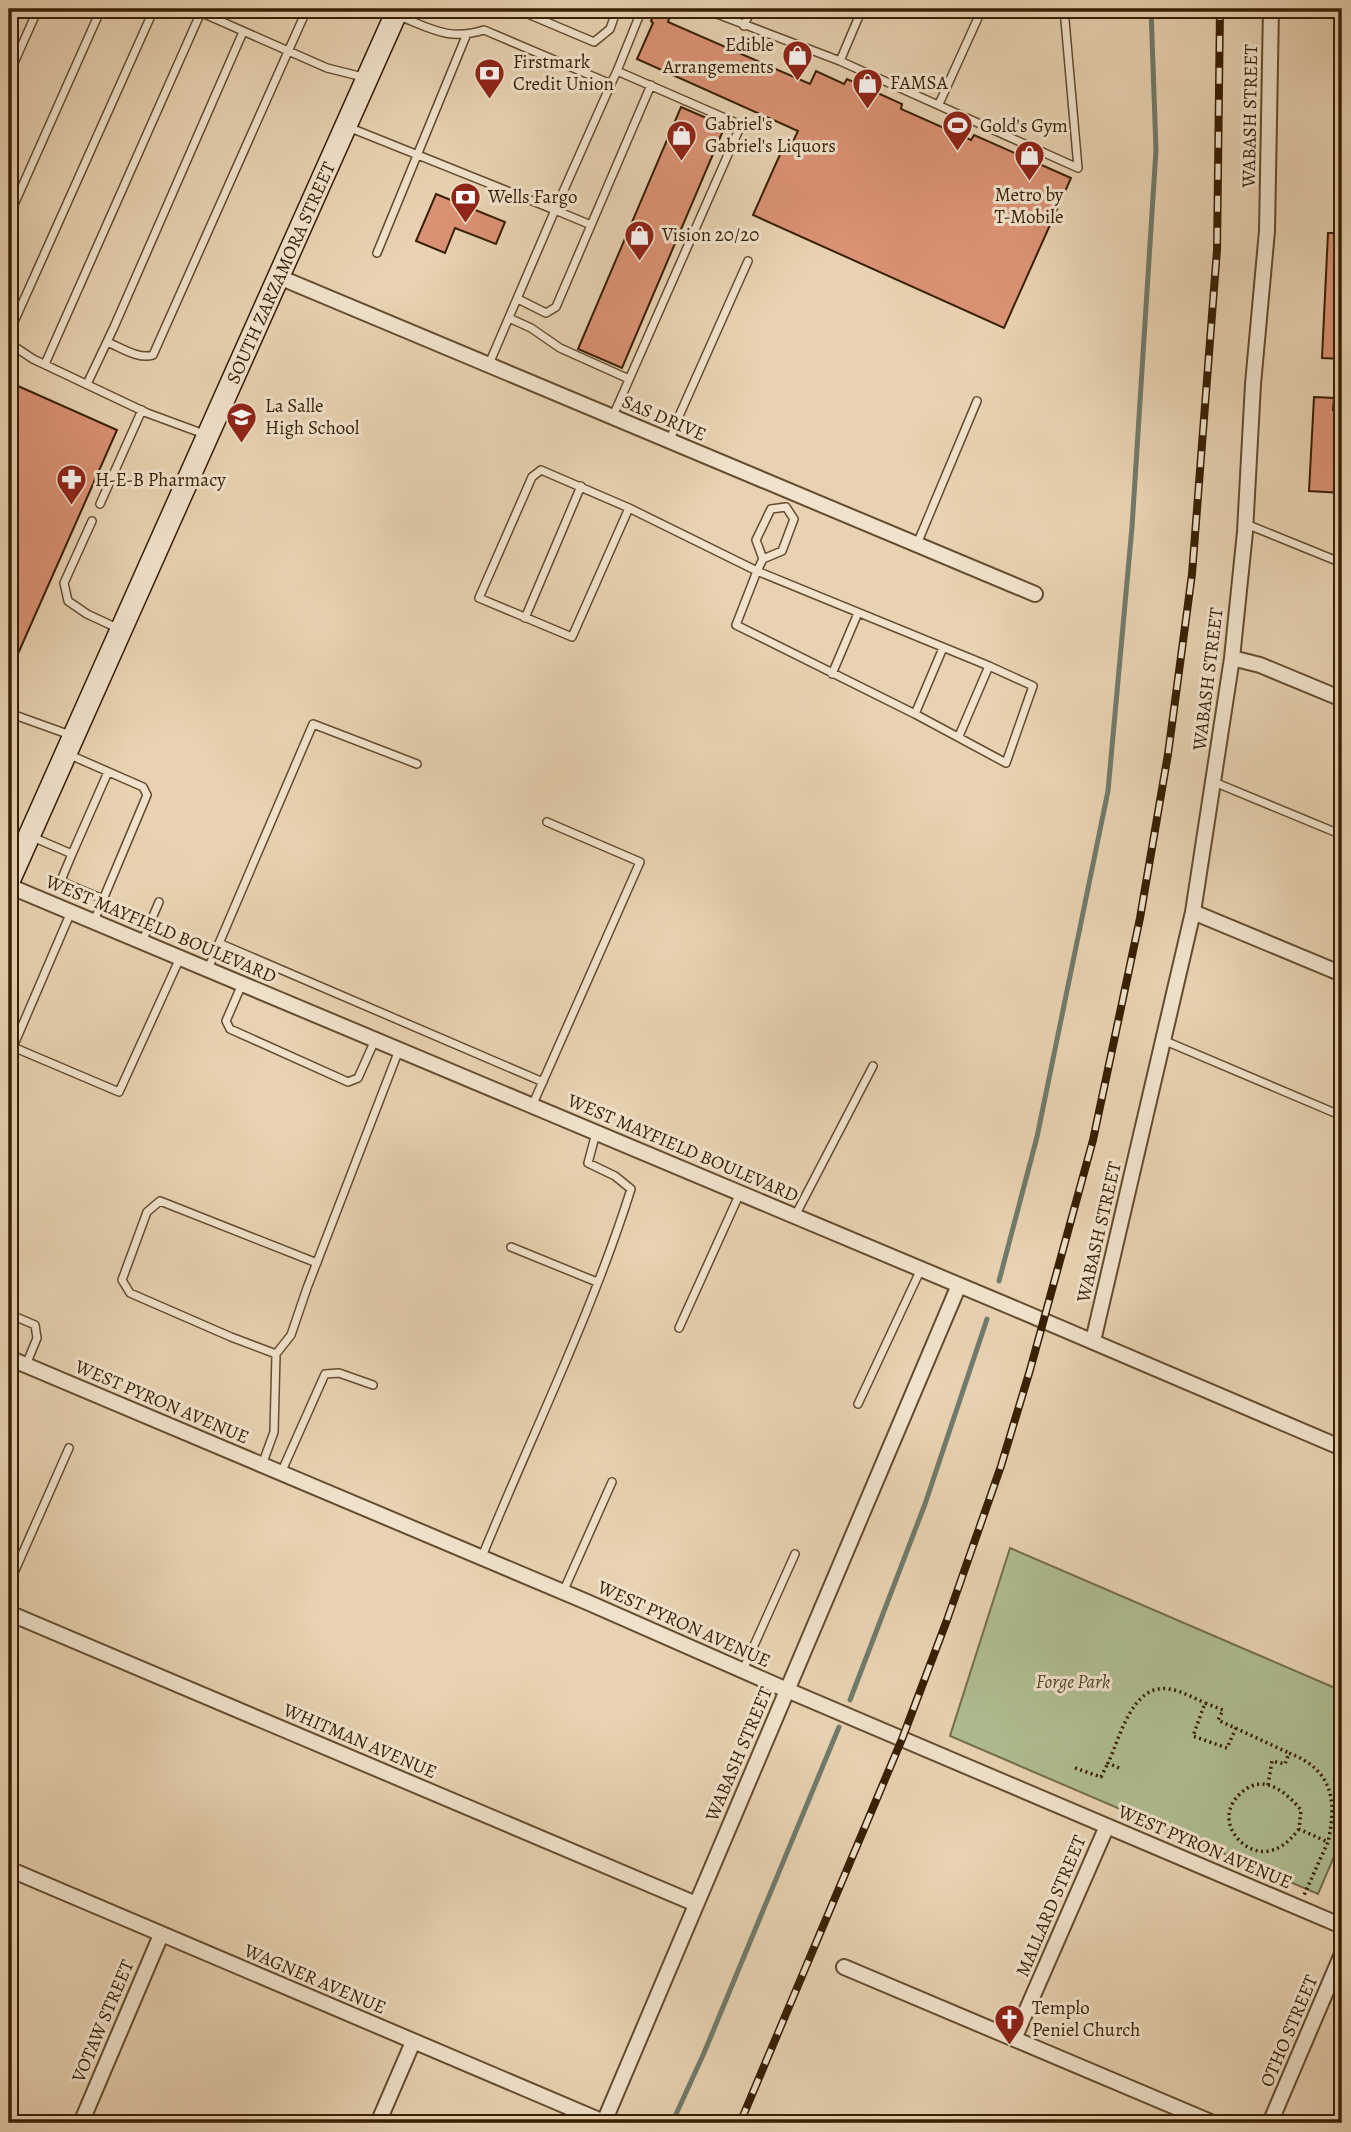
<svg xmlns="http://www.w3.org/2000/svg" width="1351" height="2132" viewBox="0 0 1351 2132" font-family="Alegreya,serif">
	<rect width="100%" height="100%" fill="#e8d2b1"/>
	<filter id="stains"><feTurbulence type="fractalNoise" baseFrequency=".00286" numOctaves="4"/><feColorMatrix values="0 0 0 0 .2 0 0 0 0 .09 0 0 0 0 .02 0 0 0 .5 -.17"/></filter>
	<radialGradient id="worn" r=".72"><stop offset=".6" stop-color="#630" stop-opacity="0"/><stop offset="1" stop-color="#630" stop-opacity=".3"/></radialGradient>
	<path fill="#afbd91" stroke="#736e4a" stroke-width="2" d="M1010,1548L1342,1691V1838L1318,1894L950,1736Z"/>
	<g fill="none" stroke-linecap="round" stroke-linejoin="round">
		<path stroke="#717a6b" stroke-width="5" d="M999,1281L1037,1137L1108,791L1132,527L1156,150L1151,9
			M850,1700L925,1504L987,1319
			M672,2123L704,2053L839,1727"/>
	</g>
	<path fill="#db9274" stroke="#371f03" stroke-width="2" d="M656,9L671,14L668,22L810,84L816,71L844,84L847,79L902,104L901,109L971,140L974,135L1071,178L1004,328L753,215L782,150L788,152L798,131L637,59L653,23L651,21Z
		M681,107L725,126L622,368L578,349Z
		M436,194L505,222L496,244L455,228L445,253L416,241Z
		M1328,233H1342V359L1322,358Z
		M9,382L117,430L9,674Z
		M1314,397L1334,398L1333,410H1342V493L1309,491Z"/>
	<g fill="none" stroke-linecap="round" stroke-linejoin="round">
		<defs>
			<path id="service" d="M193,9L327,68L363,77
				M516,9L594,42L610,29L617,9
				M704,9L840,61L1078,168L1064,9
				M399,16C432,29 449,41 484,30L611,84L617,71L741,125L613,416
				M744,26L751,9
				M840,61L862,9
				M617,71L642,9
				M9,74L38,9
				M939,104L982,9
				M348,127L555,210L489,364
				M9,216L101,9
				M591,225L555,210L611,84
				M377,253L466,36
				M518,299L546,313L556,307L651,85
				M509,318L531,328L560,348L629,379
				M9,333L154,9
				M107,342C120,347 139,360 153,355L307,9
				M9,343L33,359L147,413L204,434
				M45,364L201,12
				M87,384L114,327L243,32
				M670,440L679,416L748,261
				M100,504L142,410
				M629,508L572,637L479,598L532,477L541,470L629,508L757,571L763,559L782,551L794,519L786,507
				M92,521L64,583L68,601L87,614L117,628
				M1246,524L1342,563
				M917,544L977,401
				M763,559L756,540L771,509L786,507
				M525,618L581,486
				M832,674L858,613
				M9,713L73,736
				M915,714L943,648
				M959,736L989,666L1033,686L1006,763L915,714L736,625L757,571L989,666
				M70,755L143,787L147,795L94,921
				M1214,782L1342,835
				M30,836L72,854L108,772
				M72,854L62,878L65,883L103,899
				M71,912L13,1047L119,1092L180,958
				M142,942L159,902
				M219,943L543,1082
				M208,969L313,724L417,764
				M242,984L226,1021L230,1029L348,1082L358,1078L375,1040
				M1163,1040L1342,1116
				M9,1057L13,1047L9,1046
				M532,1106L640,862L547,822
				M795,1216L873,1066
				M511,1247L597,1282
				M317,1263L160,1201L147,1212L122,1280L130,1293L231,1337L276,1354L291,1335L307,1288L399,1050
				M9,1314L35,1325L37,1338L26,1365
				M679,1328L740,1193
				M858,1404L921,1269
				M262,1465L274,1432L276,1354
				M281,1473L325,1374L339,1373L373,1385
				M481,1559C531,1436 591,1316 631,1189L615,1176L588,1163L596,1133
				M9,1584L69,1448
				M563,1592L612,1482
				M743,1670L795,1554"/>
			<path id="minor" d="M279,277L1035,594
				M1232,658L1260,665L1342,699
				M9,886L1016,1309L1342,1448
				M1193,912L1342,974
				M1093,1341L1193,912L1232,658L1245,532L1253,384L1267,231L1271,9
				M9,1358L587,1602L787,1690L1342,1926
				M9,1613L696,1904
				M9,1869L606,2123
				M844,1967L1213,2123
				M1014,2039L1107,1826
				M604,2122L959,1285
				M81,2123L161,1935
				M378,2123L413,2042
				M1270,2123L1342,1954"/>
			<path id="secondary" d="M9,881L398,9"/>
		</defs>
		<use href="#service" stroke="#634c2e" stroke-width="10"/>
		<use href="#minor" stroke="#634c2e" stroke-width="18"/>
		<use href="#secondary" stroke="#371f03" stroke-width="24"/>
		<path stroke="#371f03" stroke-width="3.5" stroke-dasharray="2 3.5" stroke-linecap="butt" d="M1236,1728L1227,1748L1193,1736L1205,1703L1223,1710L1218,1720L1289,1753
			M1075,1768L1101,1777L1108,1763
			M1119,1768L1108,1763C1120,1738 1132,1683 1169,1689C1182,1691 1194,1698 1205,1703
			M1268,1785L1272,1761L1285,1764L1289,1753C1333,1770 1337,1800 1328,1842
			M1299,1829C1291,1839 1283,1848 1269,1851C1249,1855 1228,1835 1229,1816C1229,1807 1235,1798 1242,1792C1264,1773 1286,1792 1301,1810L1299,1829L1328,1842L1304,1895"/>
		<use href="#service" stroke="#f0e2cc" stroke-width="7"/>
		<use href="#minor" stroke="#f0e2cc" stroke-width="14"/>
		<use href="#secondary" stroke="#f0e2cc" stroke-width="21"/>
		<defs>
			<path id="rail" d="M740,2123L902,1739L947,1620L1001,1466L1030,1370L1093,1140L1140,918L1168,754L1192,574L1217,250L1220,9"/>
		</defs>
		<use href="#rail" stroke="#371f03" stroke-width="8"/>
		<use href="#rail" stroke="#f0e2cc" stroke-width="5" stroke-dasharray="16" stroke-linecap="butt"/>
	</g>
	<defs>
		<symbol id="shop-pin" viewBox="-11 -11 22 30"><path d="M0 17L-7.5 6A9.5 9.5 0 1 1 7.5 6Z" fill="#8f2418" stroke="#f0e2cc"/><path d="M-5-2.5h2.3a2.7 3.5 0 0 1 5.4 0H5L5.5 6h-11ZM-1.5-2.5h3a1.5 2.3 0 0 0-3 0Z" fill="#fff"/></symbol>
		<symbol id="bank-pin" viewBox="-11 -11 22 30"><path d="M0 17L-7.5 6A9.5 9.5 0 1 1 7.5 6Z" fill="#8f2418" stroke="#f0e2cc"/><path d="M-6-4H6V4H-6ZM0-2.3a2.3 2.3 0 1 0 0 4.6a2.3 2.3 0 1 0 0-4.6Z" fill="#fff"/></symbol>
		<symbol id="stadium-pin" viewBox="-11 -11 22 30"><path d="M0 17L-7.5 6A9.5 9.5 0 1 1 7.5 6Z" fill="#8f2418" stroke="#f0e2cc"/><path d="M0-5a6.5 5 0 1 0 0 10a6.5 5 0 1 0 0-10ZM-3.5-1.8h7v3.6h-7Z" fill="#fff"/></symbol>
		<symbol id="school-pin" viewBox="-11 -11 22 30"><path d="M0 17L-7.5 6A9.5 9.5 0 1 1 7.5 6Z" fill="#8f2418" stroke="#f0e2cc"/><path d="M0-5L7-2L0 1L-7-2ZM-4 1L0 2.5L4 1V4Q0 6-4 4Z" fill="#fff"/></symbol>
		<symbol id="pharmacy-pin" viewBox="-11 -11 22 30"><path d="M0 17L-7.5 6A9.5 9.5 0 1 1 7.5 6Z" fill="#8f2418" stroke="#f0e2cc"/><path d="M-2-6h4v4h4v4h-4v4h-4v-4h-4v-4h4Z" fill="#fff"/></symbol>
		<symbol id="church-pin" viewBox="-11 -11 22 30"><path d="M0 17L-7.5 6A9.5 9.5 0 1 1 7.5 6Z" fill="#8f2418" stroke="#f0e2cc"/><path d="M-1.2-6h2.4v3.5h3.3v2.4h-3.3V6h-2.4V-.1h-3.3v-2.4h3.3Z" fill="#fff"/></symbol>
	</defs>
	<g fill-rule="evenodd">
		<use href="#shop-pin" x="780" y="38" width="35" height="47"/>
		<use href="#bank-pin" x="472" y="56" width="35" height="47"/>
		<use href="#shop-pin" x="850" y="66" width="35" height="47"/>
		<use href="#stadium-pin" x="940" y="108" width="35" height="47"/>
		<use href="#shop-pin" x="664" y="118" width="35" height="47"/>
		<use href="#shop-pin" x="1012" y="138" width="35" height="47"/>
		<use href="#bank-pin" x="448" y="180" width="35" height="47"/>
		<use href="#shop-pin" x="622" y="218" width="35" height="47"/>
		<use href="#school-pin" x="224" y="400" width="35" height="47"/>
		<use href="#pharmacy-pin" x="54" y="462" width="35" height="47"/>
		<use href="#church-pin" x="992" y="2002" width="35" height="47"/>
	</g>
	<g text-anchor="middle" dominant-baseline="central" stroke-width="6" stroke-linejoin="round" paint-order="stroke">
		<g font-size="19" fill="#371f03" stroke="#f0e2cc" text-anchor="start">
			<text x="774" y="45" text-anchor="end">Edible<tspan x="774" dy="22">Arrangements</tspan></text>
			<text x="513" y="62">Firstmark<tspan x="513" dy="22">Credit Union</tspan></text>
			<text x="890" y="83">FAMSA</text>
			<text x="705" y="124">Gabriel's<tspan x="705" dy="22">Gabriel's Liquors</tspan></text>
			<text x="980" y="126">Gold's Gym</text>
			<text x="1029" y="195" text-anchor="middle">Metro by<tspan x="1029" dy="22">T-Mobile</tspan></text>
			<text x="488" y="197">Wells Fargo</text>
			<text x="662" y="235">Vision 20/20</text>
			<text x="265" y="406">La Salle<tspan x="265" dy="22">High School</tspan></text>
			<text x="95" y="480">H-E-B Pharmacy</text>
			<text x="1032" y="2008">Templo<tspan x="1032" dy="22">Peniel Church</tspan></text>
		</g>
		<g font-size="19" fill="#371f03" stroke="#f0e2cc">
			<text transform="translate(1250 116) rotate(-89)">WABASH STREET</text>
			<text transform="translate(281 273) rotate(-66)">SOUTH ZARZAMORA STREET</text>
			<text transform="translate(664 418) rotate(23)">SAS DRIVE</text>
			<text transform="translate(1208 679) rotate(-83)">WABASH STREET</text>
			<text transform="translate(161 929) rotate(23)">WEST MAYFIELD BOULEVARD</text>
			<text transform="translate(683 1148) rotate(23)">WEST MAYFIELD BOULEVARD</text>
			<text transform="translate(1099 1232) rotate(-77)">WABASH STREET</text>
			<text transform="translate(162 1402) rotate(23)">WEST PYRON AVENUE</text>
			<text transform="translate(684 1624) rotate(24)">WEST PYRON AVENUE</text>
			<text transform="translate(360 1741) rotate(23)">WHITMAN AVENUE</text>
			<text transform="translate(739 1754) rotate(-67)">WABASH STREET</text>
			<text transform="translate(1205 1847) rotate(23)">WEST PYRON AVENUE</text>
			<text transform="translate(1051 1906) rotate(-67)">MALLARD STREET</text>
			<text transform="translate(315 1979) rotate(23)">WAGNER AVENUE</text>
			<text transform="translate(103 2021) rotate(-67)">VOTAW STREET</text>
			<text transform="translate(1289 2031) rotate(-67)">OTHO STREET</text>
		</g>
		<g font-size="19" font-style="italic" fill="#554626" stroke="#f0e2cc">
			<text x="1073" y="1682">Forge Park</text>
		</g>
	</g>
	<rect width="1351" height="2132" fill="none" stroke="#e8d2b1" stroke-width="35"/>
	<rect x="10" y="10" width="1330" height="2111" fill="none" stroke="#371f03" stroke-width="3.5"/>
	<rect x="18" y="18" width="1316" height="2097" fill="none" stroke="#371f03" stroke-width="2"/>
	<rect width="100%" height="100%" filter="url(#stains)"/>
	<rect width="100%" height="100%" fill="url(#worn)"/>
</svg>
